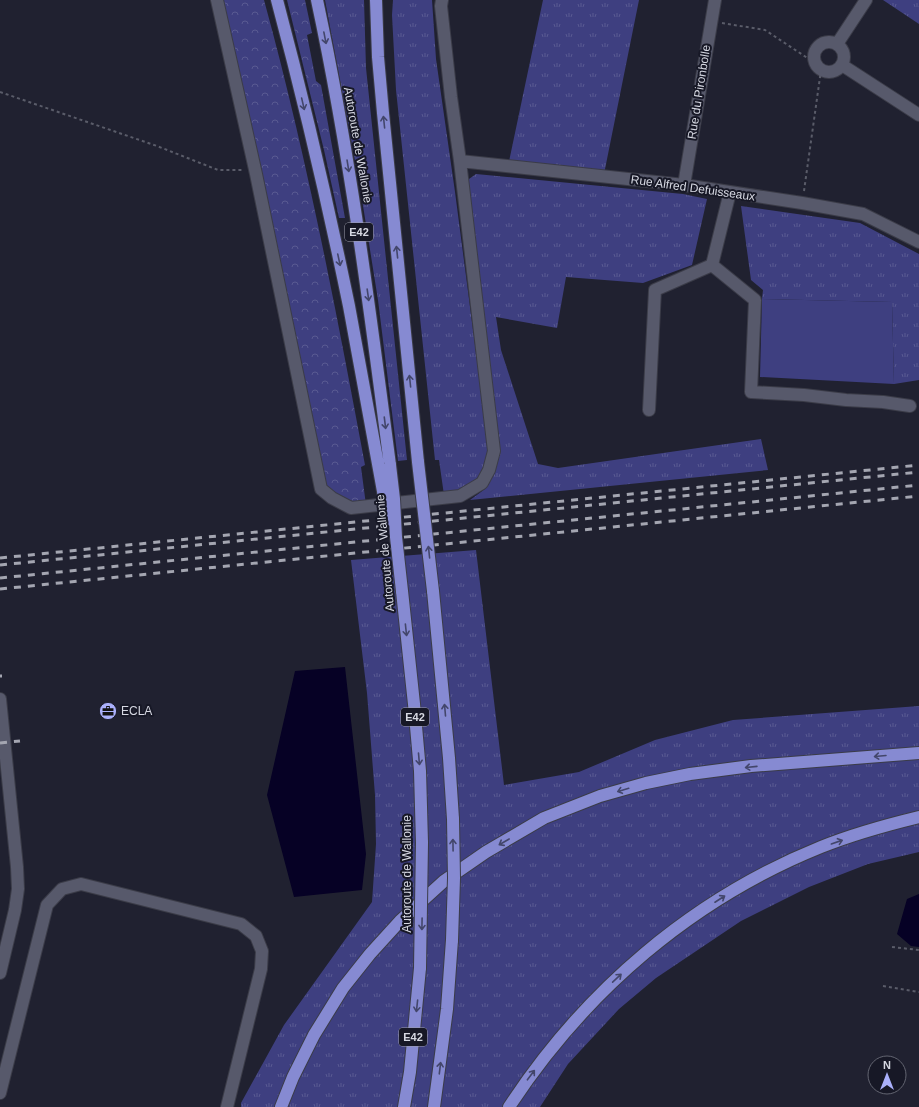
<svg xmlns="http://www.w3.org/2000/svg" width="919" height="1107" viewBox="0 0 919 1107" font-family="Helvetica,sans-serif">
	<defs>
		<pattern id="grass-tufts" width="24" height="20" patternUnits="userSpaceOnUse"><rect width="24" height="20" fill="#3e3f80"/><path d="M3 7l-1-3M5 7V3M7 7l1-3M15 17l-1-3M17 17v-4M19 17l1-3" fill="none" stroke="#595a92"/></pattern>
		<pattern id="forest-crowns" width="20" height="18" patternUnits="userSpaceOnUse"><rect width="20" height="18" fill="#3e3f80"/><path d="M2 6a3 3 0 1 1 6 0M12 15a3 3 0 1 1 6 0" fill="none" stroke="#595a92"/></pattern>
	</defs>
	<rect width="100%" height="100%" fill="#202130"/>
	<path fill="url(#grass-tufts)" d="M325,0H364L366,68L407,460L398,461L378,300L361,193Z
		M393,0H432L436,59L455,192L489,452C482,481 472,487 444,495L439,460H435L396,90L392,15Z
		M543,0H639L604,174L507,171Z
		M883,0H919V24Z
		M476,174L683,194L707,199L692,265L643,283L566,277L557,328L496,317L501,350L538,464L558,468L761,439L768,470L470,500L485,489L495,469L467,199L469,179Z
		M741,206L860,223L919,254V380L894,384L892,302L762,299L763,290L751,280Z
		M476,550L504,785L579,772L655,740L733,720L919,706V852L868,864L809,887L741,921L656,978L619,1009L568,1064L540,1107H241V1103L284,1025L372,902L376,844L375,795L367,693L351,560Z"/>
	<path fill="url(#forest-crowns)" d="M220,0H264C306,153 336,309 365,465L361,467L366,505L347,502L329,489L323,478Z
		M287,0H305L312,33L307,35L316,81L321,85L345,218H339L324,150Z"/>
	<path fill="#3e3f80" d="M762,299L892,302L894,384L760,377Z"/>
	<path fill="#060125" d="M345,667L366,854L362,890L294,897L267,795L295,671Z
		M919,894V947L911,946L897,934L907,899Z"/>
	<g fill="none" stroke-linecap="round" stroke-linejoin="round">
		<defs>
			<path id="minor" d="M217,0L256,174L321,489L332,498L351,508L460,496L482,483L489,470L494,451L460,161L451,97L441,6L442,0
				M814 57a15 15 0 1 1 30 0a15 15 0 1 1-30 0Z
				M837,44L866,0
				M842,65L919,115
				M460,161L684,185L802,203L863,214L919,242
				M684,185L715,0
				M730,192L712,265L755,300L751,392L804,395L846,400L883,402L910,406
				M649,410L655,290L712,265
				M0,699L17,867L18,889L15,910L0,973
				M0,1093L47,905L62,889L81,884L241,924L256,936L262,951L261,969L227,1107"/>
			<path id="highway" d="M277,0C304,101 328,204 349,306C359,359 368,412 378,464
				M317,0C350,154 370,310 390,465
				M376,0L378,57L383,113L418,462
				M402,591L414,704L420,771L422,843
				M433,591L449,758L453,819
				M281,1107L293,1077L314,1035L343,988L370,954L400,921L444,881L486,852L544,818L600,796L646,783L690,774L751,766L919,753
				M404,1107L410,1072L420,968
				M434,1107L447,1009L452,940
				M509,1107C585,991 692,899 821,847C853,834 886,825 919,817"/>
		</defs>
		<use href="#minor" stroke="#3b3c48" stroke-width="14"/>
		<use href="#highway" stroke="#3b3c48" stroke-width="14"/>
		<path stroke="#5a5c69" stroke-width="2" stroke-dasharray="3 3" stroke-linecap="butt" d="M722,23L765,30L815,63
			M0,92L157,146L218,170H243
			M804,191L821,70
			M892,947L919,950
			M883,986L919,992"/>
		<use href="#minor" stroke="#57596b" stroke-width="12"/>
		<use href="#highway" stroke="#868ad2" stroke-width="12"/>
		<path stroke="#a4a6b1" stroke-width="3" stroke-dasharray="7 7" stroke-linecap="butt" d="M0,558L919,465
			M0,565L919,472
			M0,578L919,485
			M0,589L919,496
			M0,676H2
			M0,743L20,741"/>
		<defs>
			<path id="highway-bridge" d="M418,462L433,591
				M378,464L384,497L391,520
				M390,465L394,499L396,537L402,591
				M452,940L454,878L453,819
				M420,968L422,843"/>
		</defs>
		<use href="#highway-bridge" stroke="#3b3c48" stroke-width="14" stroke-linecap="butt"/>
		<use href="#highway-bridge" stroke="#868ad2" stroke-width="12"/>
	</g>
	<defs><path id="oneway-shaft" d="M-6 0H5M1.5-3L5.5 0L1.5 3" fill="none" stroke-width="1.6" stroke-linecap="round" stroke-linejoin="round"/></defs>
	<g stroke="#43466b">
		<use href="#oneway-shaft" transform="translate(325 38) rotate(79)"/>
		<use href="#oneway-shaft" transform="translate(303 104) rotate(77)"/>
		<use href="#oneway-shaft" transform="translate(384 122) rotate(-96)"/>
		<use href="#oneway-shaft" transform="translate(348 166) rotate(81)"/>
		<use href="#oneway-shaft" transform="translate(397 252) rotate(-96)"/>
		<use href="#oneway-shaft" transform="translate(339 260) rotate(78)"/>
		<use href="#oneway-shaft" transform="translate(368 295) rotate(82)"/>
		<use href="#oneway-shaft" transform="translate(410 381) rotate(-96)"/>
		<use href="#oneway-shaft" transform="translate(385 423) rotate(83)"/>
		<use href="#oneway-shaft" transform="translate(429 552) rotate(-96)"/>
		<use href="#oneway-shaft" transform="translate(406 630) rotate(84)"/>
		<use href="#oneway-shaft" transform="translate(445 710) rotate(-95)"/>
		<use href="#oneway-shaft" transform="translate(880 756) rotate(175)"/>
		<use href="#oneway-shaft" transform="translate(419 759) rotate(85)"/>
		<use href="#oneway-shaft" transform="translate(751 767) rotate(174)"/>
		<use href="#oneway-shaft" transform="translate(623 790) rotate(163)"/>
		<use href="#oneway-shaft" transform="translate(504 842) rotate(150)"/>
		<use href="#oneway-shaft" transform="translate(837 842) rotate(-19)"/>
		<use href="#oneway-shaft" transform="translate(453 845) rotate(-91)"/>
		<use href="#oneway-shaft" transform="translate(720 899) rotate(-33)"/>
		<use href="#oneway-shaft" transform="translate(422 924) rotate(91)"/>
		<use href="#oneway-shaft" transform="translate(617 978) rotate(-43)"/>
		<use href="#oneway-shaft" transform="translate(417 1006) rotate(96)"/>
		<use href="#oneway-shaft" transform="translate(440 1068) rotate(-83)"/>
		<use href="#oneway-shaft" transform="translate(531 1075) rotate(-53)"/>
	</g>
	<defs>
		<symbol id="office-disc" viewBox="-11 -11 22 22"><circle r="9.5" fill="#aab0fb" stroke="#171826"/><path d="M-6-3h4V-5.5h4V-3h4V5H-6ZM-1-4.5V-3h2v-1.5ZM-6 0V1H6V0Z" fill="#111"/></symbol>
	</defs>
	<g fill-rule="evenodd">
		<use href="#office-disc" x="98" y="701" width="20" height="20"/>
	</g>
	<g text-anchor="middle" dominant-baseline="central" stroke-width="4" stroke-linejoin="round" paint-order="stroke">
		<g fill="#171826" stroke="#9d9eaa" stroke-width="1">
			<rect x="345" y="223" width="28" height="18" rx="3"/>
			<rect x="401" y="708" width="28" height="18" rx="3"/>
			<rect x="399" y="1028" width="28" height="18" rx="3"/>
		</g>
		<g font-size="11" font-weight="bold" fill="#d6d8e2">
			<text x="359" y="232">E42</text>
			<text x="415" y="717">E42</text>
			<text x="413" y="1037">E42</text>
		</g>
		<g font-size="12" fill="#d6d8e2" stroke="#171826">
			<text transform="translate(699 92) rotate(-81)">Rue du Pironbolle</text>
			<text transform="translate(358 145) rotate(80)">Autoroute de Wallonie</text>
			<text transform="translate(693 188) rotate(8)">Rue Alfred Defuisseaux</text>
			<text transform="translate(385 553) rotate(-95)">Autoroute de Wallonie</text>
			<text transform="translate(407 874) rotate(-90)">Autoroute de Wallonie</text>
		</g>
		<g font-size="12" fill="#d6d8e2" stroke="#171826" text-anchor="start">
			<text x="121" y="711">ECLA</text>
		</g>
	</g>
	<g transform="translate(887 1075)"><circle r="19" fill="#171826" stroke="#636571"/>
	<path d="M0-3L7 15L0 10L-7 15Z" fill="#aab0fb"/>
	<text y="-6" font-size="11" font-weight="bold" text-anchor="middle" fill="#d6d8e2">N</text>
	</g>
</svg>
